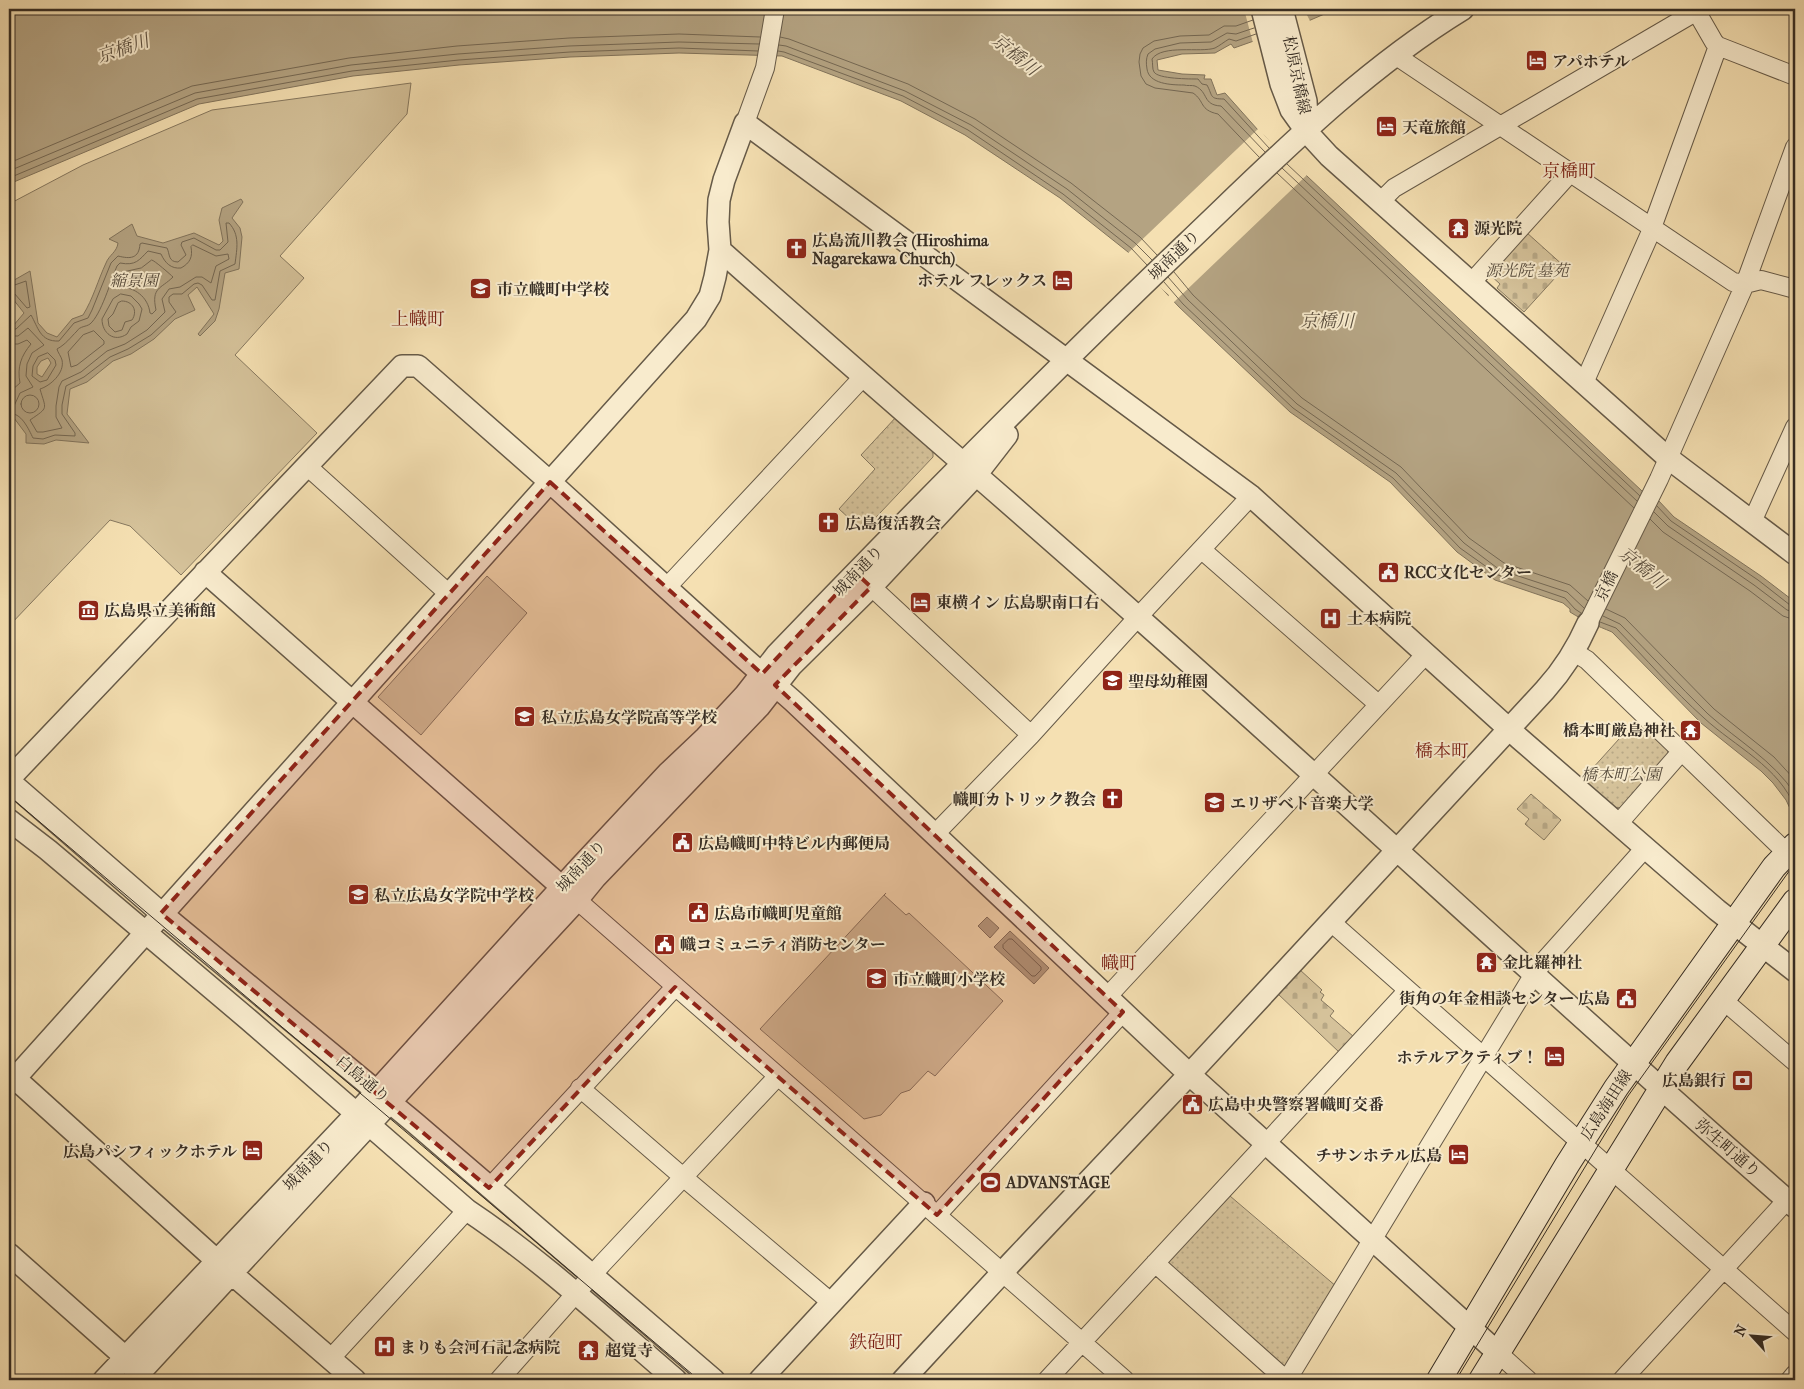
<svg xmlns="http://www.w3.org/2000/svg" width="1804" height="1389" viewBox="0 0 1804 1389" font-family="'IM FELL French Canon','Noto Serif JP',serif">
	<defs>
		<pattern id="cemetery-stones" width="16" height="16" patternUnits="userSpaceOnUse" patternTransform="scale(1.25)"><rect width="16" height="16" fill="#d5c29a"/><path d="M2 7V4a2 2 0 0 1 4 0v3zM10 15v-3a2 2 0 0 1 4 0v3z" fill="#b7a785"/></pattern>
		<pattern id="park-dots" width="8" height="8" patternUnits="userSpaceOnUse" patternTransform="scale(1.25)"><rect width="8" height="8" fill="#d5c29a"/><path d="M2 2h.1M6 6h.1" fill="none" stroke="#b7a785" stroke-width="1.8" stroke-linecap="round"/></pattern>
	</defs>
	<rect width="100%" height="100%" fill="#f5e0b2"/>
	<filter id="stains"><feTurbulence type="fractalNoise" baseFrequency=".004" numOctaves="4"/><feColorMatrix values="0 0 0 0 .2 0 0 0 0 .09 0 0 0 0 .02 0 0 0 .5 -.17"/></filter>
	<radialGradient id="worn" r=".72"><stop offset=".6" stop-color="#630" stop-opacity="0"/><stop offset="1" stop-color="#630" stop-opacity=".3"/></radialGradient>
	<path fill="url(#cemetery-stones)" stroke="#86785f" d="M1526,232L1565,267L1524,312L1497,288L1500,284L1489,274Z
		M1531,794L1561,820L1544,840L1525,824L1529,819L1517,809Z
		M1299,969L1322,990L1320,992L1324,995L1321,1000L1334,1011L1330,1016L1354,1037L1340,1053L1277,993Z"/>
	<path fill="url(#park-dots)" stroke="#86785f" d="M897,416L933,447V457L863,531L839,509L875,469L861,455Z
		M1637,719L1668,750L1667,759L1625,807L1615,808L1583,779Z
		M1230,1196L1337,1287L1288,1366L1279,1367L1168,1267L1169,1261Z"/>
	<path fill="#d5c29a" stroke="#86785f" d="M411,83L407,114L280,256L304,278L235,355L317,433L181,575L130,526L110,520L9,626V204L83,165L212,110Z
		M487,576L527,613L421,735L378,697Z
		M886,893L884,895L906,915L909,913L1003,1001L935,1076L928,1071L910,1090L901,1093L881,1115L864,1119L760,1029Z"/>
	<path fill="#b4a382" stroke="#82745c" fill-rule="evenodd" d="M9,9H1336L1299,25L1234,48L1231,44L1215,53L1182,54L1157,60L1158,70L1182,74L1205,75L1204,79H1211L1217,95L1225,93L1258,130L1642,491L1658,500L1674,517L1761,576L1795,602V819L1786,800L1773,783L1761,771L1701,723L1612,632C1598,626 1584,621 1570,612V609L1563,603L1495,580L1457,552L1390,482L1290,412L1179,307L1128,252L1060,198L965,135L901,101L782,56L679,53L570,57L459,65L353,76L199,104L9,184Z
		M241,199L243,202L232,218L240,228L242,237L239,269L225,273L219,309L215,321L200,336L198,334L214,314L197,287L188,295L195,310L175,319L154,339L131,354L113,361L87,382L70,389L67,414L89,443L56,440L44,444L26,443V434L14,418L9,419V325L13,326L24,313L9,294V283L30,271L38,323L47,333L57,337L72,319L83,315C93,299 98,280 106,263C109,255 117,252 118,243L109,239L132,224L137,236L163,243L194,233L219,245L223,241L219,220L222,208ZM48,358L51,363L42,377L37,374V367L41,361Z
		M987,917L999,928L990,938L978,926Z
		M1010,931L1049,968L1034,984L994,947Z"/>
	<path fill="#f5e0b2" d="M1244,9H1304L1311,23L1253,43Z
		M1259,128L1265,136L1308,174L1173,303L1168,297L1169,295L1151,280L1127,254Z"/>
	<g fill="none" stroke-linecap="round" stroke-linejoin="round">
		<path stroke="#756853" stroke-width="1" d="M1253,20L1236,26H1224L1209,35L1180,36L1154,41L1143,48L1140,54L1139,62L1141,76L1146,84L1155,88L1193,93C1205,101 1199,110 1218,114L1259,157
			M1254,28L1236,34L1227,33L1211,42L1180,43L1155,49L1148,54C1146,59 1146,63 1147,69C1149,84 1171,85 1184,85C1187,86 1192,85 1195,86C1209,92 1202,105 1221,106L1265,152
			M1256,34L1236,41L1229,39C1224,42 1219,46 1215,48C1201,53 1162,44 1152,59C1153,63 1152,69 1154,72C1158,79 1190,79 1198,79L1202,84L1207,85C1213,96 1209,99 1224,99L1269,148
			M780,37L789,39L908,84L975,119L1071,183L1140,237L1157,255
			M779,45L786,46L905,91L971,125L1067,189L1135,243L1152,260
			M778,51L784,52L903,96L968,130L1063,194L1131,248L1147,265
			M9,163L192,86L349,58L457,46L569,38L679,34L760,37
			M1287,164L1640,496
			M1282,168L1637,501
			M9,171L195,93L351,65L458,54L569,46L679,42L759,44
			M1277,173L1634,508
			M9,178L197,99L352,71L459,60L570,52L679,48L758,51
			M193,245L216,256L228,254L229,259L216,266L211,283L202,277H196L180,287L169,289L162,299L165,312L147,330L125,344L107,351L81,372L62,381L59,387L56,406V417L62,428L43,432H37L30,420C49,407 46,410 40,389C50,386 65,373 62,360C61,356 58,353 57,349C66,344 70,338 77,331C80,326 86,327 90,324C101,315 111,280 117,266L120,263C136,266 139,260 148,251L161,254C165,263 171,269 181,268C190,263 193,257 191,247Z
			M152,260C154,260 171,275 173,277C161,289 151,287 156,310L152,314L150,313C148,297 135,287 119,287L118,284L123,272L141,268Z
			M1174,272L1193,295L1302,398L1401,467L1469,538L1504,563L1570,585L1588,601
			M1168,277L1188,300L1297,404L1396,473L1464,543L1500,570L1567,592L1584,608
			M1164,282L1183,304L1293,408L1393,478L1460,548L1498,575L1565,598L1575,609L1581,613
			M9,287L26,281L30,307L27,308L14,293L9,292
			M121,294L131,296L139,304L142,309L139,321L131,327L127,334C114,343 102,333 102,319L113,299Z
			M122,301C133,301 138,311 132,320L125,322L122,330L115,332L109,326L108,319L113,314L118,303Z
			M9,330L16,329L31,315C38,327 40,342 59,341L74,323L88,318L92,310L111,263L118,256C130,259 139,259 140,244L142,243L167,248C170,254 168,262 178,262L186,255L181,245L182,242L194,238L216,250H220L228,242L226,223H229C240,235 237,248 235,264L220,271L215,300H212L202,285L198,283L194,284L182,294H173L169,297V302L176,312L151,335L128,349L110,357L84,377L66,386L62,405V414L75,433V436L55,435L43,439L33,438C29,430 21,411 9,414
			M94,331L104,341V344L77,365L71,367L68,352L83,335Z
			M9,336H18L28,328L44,345L32,353L27,364L26,376L33,387L20,393L14,406L9,408
			M9,344H18L27,340L31,344C21,356 17,367 20,383L12,390L9,397
			M48,353L55,360L56,365L47,380L40,382L32,376L33,366L38,357Z
			M21 404a9 9 0 1 1 18 0a9 9 0 1 1-18 0Z
			M1657,506L1671,521L1758,580L1790,605L1795,606
			M1654,512L1668,526L1754,585L1787,610L1795,612
			M1650,519L1663,532L1750,591L1783,616L1795,620
			M1606,609L1625,618L1714,709L1774,757L1795,780
			M1603,616L1620,624C1649,653 1678,685 1708,714C1738,741 1773,760 1795,794
			M1600,622L1616,628C1645,658 1673,690 1704,718C1734,746 1780,767 1795,808
			M1009,939H1012L1041,967V970L1035,976H1032L1003,948V945Z"/>
		<defs>
			<path id="minor" d="M1695,9L1714,42L1718,46L1795,76
				M1395,55L1733,282L1745,284L1761,280L1795,289
				M745,123L765,68L775,9
				M1380,202L1394,188L1697,11
				M1471,283L1570,173
				M1584,383L1649,236L1718,46
				M307,466L449,594
				M1751,521L1756,513L1795,427
				M1202,550L1378,704
				M863,579L1031,735
				M667,587L863,377
				M1588,623L1659,479L1745,284L1795,147
				M1574,652L1587,660L1787,853
				M1618,824L1681,752
				M935,834L1031,735L1138,617L1251,496
				M577,900L1125,1380
				M1331,922L1795,1332
				M1107,997L1426,654
				M1723,1000L1795,1062
				M580,1088L683,1177L832,1303
				M489,1188L675,987
				M937,1215L1123,1012
				M1155,1263L1286,1380
				M1497,1352L1528,1380
				M331,1358L467,1210
				M499,1380L602,1264L778,1076
				M1047,1380L1408,990
				M1287,1380L1534,974L1544,961L1645,848
				M1622,1380L1787,1200
				M1790,1380L1795,1374"/>
			<path id="tertiary" d="M1262,9L1281,84L1291,110L1306,131L1329,156L1668,458L1795,554
				M1282,9L1306,101L1307,118L1306,131
				M720,250C859,374 1000,494 1139,618C1359,813 1574,1014 1795,1207
				M205,572L572,896
				M9,779L402,366H418L550,482L745,659L793,701L1189,1074L1497,1352
				M9,781L161,913L415,1123L714,1380
				M9,820L48,850L249,1020L467,1210C542,1260 608,1322 676,1380
				M9,1073L216,1260L355,1380
				M9,1085L696,319L710,296L715,277L720,250L718,222L719,200L724,180L745,123L1251,496L1520,739L1717,910L1795,971
				M9,1254L125,1357
				M104,1380L356,1114L581,866L668,773L705,738L745,695L777,654C912,514 1048,375 1189,241C1276,158 1360,72 1463,9
				M133,1380L577,900L595,878L759,707L791,666L871,587L976,475L1007,435
				M760,1380L924,1203
				M903,1380L1011,1263L1201,1062L1545,690C1564,669 1577,648 1588,623"/>
			<path id="secondary" d="M1439,1380L1567,1165L1616,1088L1774,867L1795,845
				M1481,1380L1677,1063L1795,901"/>
		</defs>
		<use href="#minor" stroke="#665a48" stroke-width="20"/>
		<use href="#tertiary" stroke="#665a48" stroke-width="24"/>
		<use href="#secondary" stroke="#362d24" stroke-width="26"/>
		<use href="#minor" stroke="#f8ebcd" stroke-width="18"/>
		<use href="#tertiary" stroke="#f8ebcd" stroke-width="21"/>
		<use href="#secondary" stroke="#f8ebcd" stroke-width="24"/>
		<path stroke="#362d24" stroke-width="1" d="M9,796L699,1380
			M1456,1380L1628,1096L1795,863"/>
	</g>
	<path fill="#8f2418" fill-opacity="0.2" stroke="#8f2418" stroke-width="4" stroke-dasharray="10 6" stroke-linejoin="round" d="M550,482L762,674L856,573L871,587L775,685L1123,1012L937,1215L675,987L489,1188L161,913Z"/>
	<defs>
		<symbol id="hotel-square" viewBox="-11 -11 22 22"><rect x="-9" y="-9" width="18" height="18" rx="4" fill="#8f2418" stroke="#f8ebcd"/><path d="M-6-4.5h1.5V1H6V5H4.5V3h-9V5H-6ZM-4 0a1.8 1.8 0 1 1 3.6 0ZM.5 0V-2.5h3Q6-2.5 6 0Z" fill="#fff"/></symbol>
		<symbol id="temple-square" viewBox="-11 -11 22 22"><rect x="-9" y="-9" width="18" height="18" rx="4" fill="#8f2418" stroke="#f8ebcd"/><path d="M0-6L5-2H3V0L6.5 2.5H4V6H1.5V3h-3V6H-4V2.5H-6.5L-3 0V-2H-5Z" fill="#fff"/></symbol>
		<symbol id="church-square" viewBox="-11 -11 22 22"><rect x="-9" y="-9" width="18" height="18" rx="4" fill="#8f2418" stroke="#f8ebcd"/><path d="M-1.2-6h2.4v3.5h3.3v2.4h-3.3V6h-2.4V-.1h-3.3v-2.4h3.3Z" fill="#fff"/></symbol>
		<symbol id="school-square" viewBox="-11 -11 22 22"><rect x="-9" y="-9" width="18" height="18" rx="4" fill="#8f2418" stroke="#f8ebcd"/><path d="M0-5L7-2L0 1L-7-2ZM-4 1L0 2.5L4 1V4Q0 6-4 4Z" fill="#fff"/></symbol>
		<symbol id="civic-square" viewBox="-11 -11 22 22"><rect x="-9" y="-9" width="18" height="18" rx="4" fill="#8f2418" stroke="#f8ebcd"/><path d="M-.6-6.5H3V-4.5H.6V-3L4-1V1h2V6H-6V1h2V-1L-.6-3ZM-1.2 2.5V6h2.4V2.5Z" fill="#fff"/></symbol>
		<symbol id="museum-square" viewBox="-11 -11 22 22"><rect x="-9" y="-9" width="18" height="18" rx="4" fill="#8f2418" stroke="#f8ebcd"/><path d="M0-6L6-3V-2H-6V-3ZM-5-1h2V3h-2ZM-1-1h2V3h-2ZM3-1h2V3H3ZM-6 4H6V6H-6Z" fill="#fff"/></symbol>
		<symbol id="hospital-square" viewBox="-11 -11 22 22"><rect x="-9" y="-9" width="18" height="18" rx="4" fill="#8f2418" stroke="#f8ebcd"/><path d="M-5-5h3v3.5h4V-5h3V5h-3V1.5h-4V5h-3Z" fill="#fff"/></symbol>
		<symbol id="university-square" viewBox="-11 -11 22 22"><rect x="-9" y="-9" width="18" height="18" rx="4" fill="#8f2418" stroke="#f8ebcd"/><path d="M0-5L7-2L0 1L-7-2ZM-4 1L0 2.5L4 1V4Q0 6-4 4Z" fill="#fff"/></symbol>
		<symbol id="bank-square" viewBox="-11 -11 22 22"><rect x="-9" y="-9" width="18" height="18" rx="4" fill="#8f2418" stroke="#f8ebcd"/><path d="M-6-4H6V4H-6ZM0-2.3a2.3 2.3 0 1 0 0 4.6a2.3 2.3 0 1 0 0-4.6Z" fill="#fff"/></symbol>
		<symbol id="stadium-square" viewBox="-11 -11 22 22"><rect x="-9" y="-9" width="18" height="18" rx="4" fill="#8f2418" stroke="#f8ebcd"/><path d="M0-5a6.5 5 0 1 0 0 10a6.5 5 0 1 0 0-10ZM-3.5-1.8h7v3.6h-7Z" fill="#fff"/></symbol>
	</defs>
	<g fill-rule="evenodd">
		<use href="#hotel-square" x="1524" y="48" width="25" height="25"/>
		<use href="#hotel-square" x="1374" y="114" width="25" height="25"/>
		<use href="#temple-square" x="1446" y="216" width="25" height="25"/>
		<use href="#church-square" x="784" y="236" width="25" height="25"/>
		<use href="#hotel-square" x="1050" y="268" width="25" height="25"/>
		<use href="#school-square" x="468" y="276" width="25" height="25"/>
		<use href="#church-square" x="816" y="510" width="25" height="25"/>
		<use href="#civic-square" x="1376" y="560" width="25" height="25"/>
		<use href="#hotel-square" x="908" y="590" width="25" height="25"/>
		<use href="#museum-square" x="76" y="598" width="25" height="25"/>
		<use href="#hospital-square" x="1318" y="606" width="25" height="25"/>
		<use href="#school-square" x="1100" y="668" width="25" height="25"/>
		<use href="#school-square" x="512" y="704" width="25" height="25"/>
		<use href="#temple-square" x="1678" y="718" width="25" height="25"/>
		<use href="#church-square" x="1100" y="786" width="25" height="25"/>
		<use href="#university-square" x="1202" y="790" width="25" height="25"/>
		<use href="#civic-square" x="670" y="830" width="25" height="25"/>
		<use href="#school-square" x="346" y="882" width="25" height="25"/>
		<use href="#civic-square" x="686" y="900" width="25" height="25"/>
		<use href="#civic-square" x="652" y="932" width="25" height="25"/>
		<use href="#temple-square" x="1474" y="950" width="25" height="25"/>
		<use href="#school-square" x="864" y="966" width="25" height="25"/>
		<use href="#civic-square" x="1614" y="986" width="25" height="25"/>
		<use href="#hotel-square" x="1542" y="1044" width="25" height="25"/>
		<use href="#bank-square" x="1730" y="1068" width="25" height="25"/>
		<use href="#civic-square" x="1180" y="1092" width="25" height="25"/>
		<use href="#hotel-square" x="240" y="1138" width="25" height="25"/>
		<use href="#hotel-square" x="1446" y="1142" width="25" height="25"/>
		<use href="#stadium-square" x="978" y="1170" width="25" height="25"/>
		<use href="#hospital-square" x="372" y="1334" width="25" height="25"/>
		<use href="#temple-square" x="576" y="1338" width="25" height="25"/>
	</g>
	<g text-anchor="middle" dominant-baseline="central" stroke-width="4" stroke-linejoin="round" paint-order="stroke">
		<g font-size="16" font-weight="bold" fill="#362d24" stroke="#f8ebcd" text-anchor="start">
			<text x="1552" y="61">アパホテル</text>
			<text x="1402" y="127">天竜旅館</text>
			<text x="1474" y="228">源光院</text>
			<text x="812" y="240">広島流川教会 (Hiroshima<tspan x="812" dy="18">Nagarekawa Church)</tspan></text>
			<text x="1047" y="280" text-anchor="end">ホテル フレックス</text>
			<text x="497" y="289">市立幟町中学校</text>
			<text x="845" y="523">広島復活教会</text>
			<text x="1404" y="572">RCC文化センター</text>
			<text x="936" y="602">東横イン 広島駅南口右</text>
			<text x="104" y="610">広島県立美術館</text>
			<text x="1347" y="618">土本病院</text>
			<text x="1128" y="681">聖母幼稚園</text>
			<text x="541" y="717">私立広島女学院高等学校</text>
			<text x="1675" y="730" text-anchor="end">橋本町厳島神社</text>
			<text x="1096" y="799" text-anchor="end">幟町カトリック教会</text>
			<text x="1230" y="803">エリザベト音楽大学</text>
			<text x="698" y="843">広島幟町中特ビル内郵便局</text>
			<text x="374" y="895">私立広島女学院中学校</text>
			<text x="714" y="913">広島市幟町児童館</text>
			<text x="680" y="944">幟コミュニティ消防センター</text>
			<text x="1502" y="962">金比羅神社</text>
			<text x="893" y="979">市立幟町小学校</text>
			<text x="1610" y="998" text-anchor="end">街角の年金相談センター 広島</text>
			<text x="1538" y="1057" text-anchor="end">ホテルアクティブ！</text>
			<text x="1726" y="1080" text-anchor="end">広島銀行</text>
			<text x="1208" y="1104">広島中央警察署幟町交番</text>
			<text x="237" y="1151" text-anchor="end">広島パシフィックホテル</text>
			<text x="1442" y="1155" text-anchor="end">チサンホテル広島</text>
			<text x="1006" y="1182">ADVANSTAGE</text>
			<text x="400" y="1347">まりも会河石記念病院</text>
			<text x="605" y="1350">超覚寺</text>
		</g>
		<g font-size="16" fill="#362d24" stroke="#f8ebcd">
			<text transform="translate(1297 75) rotate(78)">松原京橋線</text>
			<text transform="translate(1174 255) rotate(-44)">城南通り</text>
			<text transform="translate(858 571) rotate(-46)">城南通り</text>
			<text transform="translate(1606 586) rotate(-64)">京橋</text>
			<text transform="translate(581 866) rotate(-47)">城南通り</text>
			<text transform="translate(363 1079) rotate(40)">白島通り</text>
			<text transform="translate(1606 1105) rotate(-57)">広島海田線</text>
			<text transform="translate(1728 1148) rotate(41)">弥生町通り</text>
			<text transform="translate(308 1165) rotate(-46)">城南通り</text>
		</g>
		<g font-size="16" font-style="italic" fill="#564b3c" stroke="#f8ebcd">
			<text x="1527" y="270">源光院 墓苑</text>
			<text x="134" y="280">縮景園</text>
			<text x="1621" y="774">橋本町公園</text>
		</g>
		<g font-size="18" font-style="italic" fill="#5c5040" stroke="#f8ebcd">
			<text transform="translate(123 49) rotate(-19)">京橋川</text>
			<text transform="translate(1015 55) rotate(39)">京橋川</text>
			<text x="1327" y="321">京橋川</text>
			<text transform="translate(1642 568) rotate(39)">京橋川</text>
		</g>
		<g font-size="18" fill="#7a1f14" stroke="#f8ebcd">
			<text x="1569" y="171">京橋町</text>
			<text x="418" y="319">上幟町</text>
			<text x="1442" y="751">橋本町</text>
			<text x="1119" y="963">幟町</text>
			<text x="876" y="1342">鉄砲町</text>
		</g>
	</g>
	<rect width="1804" height="1389" fill="none" stroke="#f5e0b2" stroke-width="30"/>
	<rect x="10" y="10" width="1784" height="1369" fill="none" stroke="#362d24" stroke-width="2.5"/>
	<rect x="15" y="15" width="1774" height="1359" fill="none" stroke="#362d24"/>
	<g transform="translate(1752 1336) rotate(296)" stroke="#f8ebcd" stroke-width="4" paint-order="stroke">
	<path d="M0-4L9 19L0 12L-9 19Z" fill="#362d24"/>
	<text y="-8" font-size="14" font-weight="bold" text-anchor="middle" fill="#362d24">N</text>
	</g>
	<rect width="100%" height="100%" filter="url(#stains)"/>
	<rect width="100%" height="100%" fill="url(#worn)"/>
</svg>
